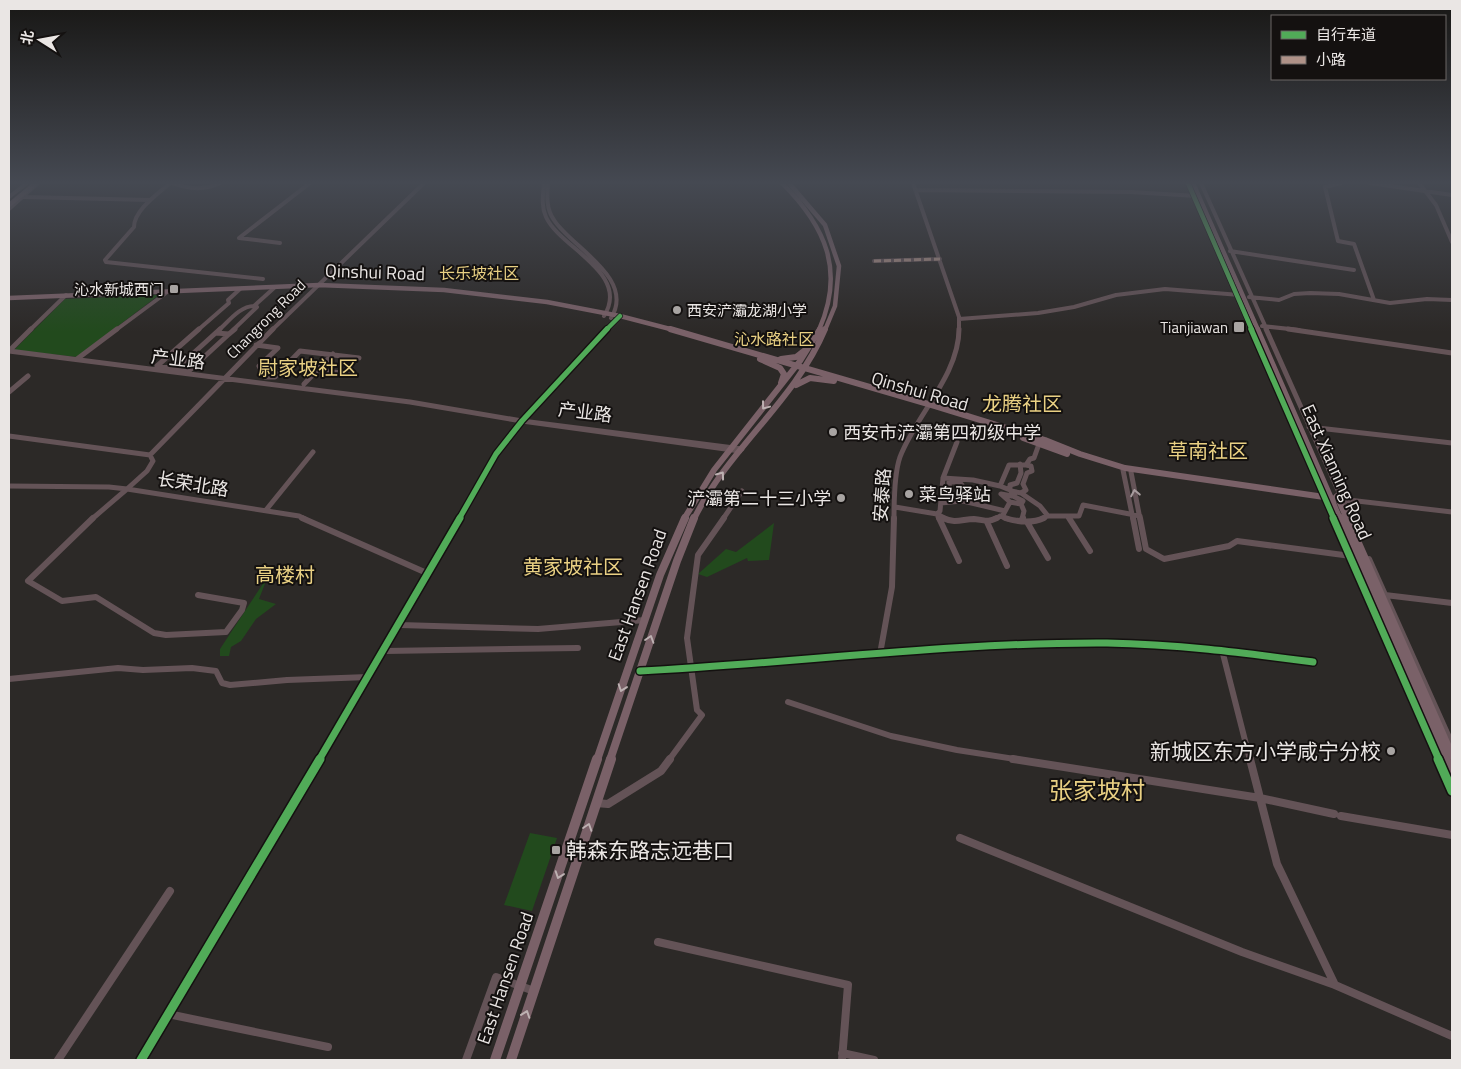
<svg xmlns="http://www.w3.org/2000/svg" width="1461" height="1069" viewBox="0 0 1461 1069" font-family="'Titillium Web','Noto Sans SC',sans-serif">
	<rect width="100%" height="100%" fill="#2c2927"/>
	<path fill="#224a1d" d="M159,295L77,357L14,350L65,299Z
		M774,523L769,560L748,561L747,558L707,577L698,574L726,549L736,552Z
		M268,576L259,599L276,604L256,619L241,641L231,647L229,656H220V649Z
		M530,833L557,838L532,911L504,905Z"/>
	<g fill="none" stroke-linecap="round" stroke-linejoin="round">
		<path stroke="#645357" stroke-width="4" d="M170,183C158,194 134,210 134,227L105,260L106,262L263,279
			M172,183C188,189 204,191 220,183
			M544,183C543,195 541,206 546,217C560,248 631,273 604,316
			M548,183C547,196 546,209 554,220C571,247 636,278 611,318
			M913,183L959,317V330
			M1188,183L1252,330
			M1201,183L1267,330
			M1341,183L1325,187L1338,241L1354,244L1374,300
			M1370,183L1452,195
			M1419,183L1436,205L1452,242
			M915,190L1131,192L1197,196
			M9,197L27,183
			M24,197L150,200
			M9,209L38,183
			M280,243L239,238L310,183H306
			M1230,251L1354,270
			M874,261L940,259
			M1249,297L1279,300L1294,294L1310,293L1339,294L1390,303L1427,299L1452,300
			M959,319L1038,313L1074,307L1116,295L1165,289L1240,295
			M1262,326L1299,330
			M30,330L66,295
			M116,330L166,293
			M198,330L229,303L228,300L240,289
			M219,330C229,321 240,306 254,306L274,288
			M233,330L257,307L254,306
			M272,330L424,183
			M606,330L620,316"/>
		<path stroke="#645357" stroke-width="5" d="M199,329L157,366L176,369L220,329
			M1251,329L1334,519
			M1266,329L1351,519
			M1288,329L1452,353
			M216,333L229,334L235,329
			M256,345L278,348L259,366L265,377H275L300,351L359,358
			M9,351L410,402L522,421
			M9,351L31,329
			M77,359L117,329
			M176,369L190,370L229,334
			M317,370L349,374
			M304,384L333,354
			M9,392L28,376
			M1309,427L1452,443
			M9,436L150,455L153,461L147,471L127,489L299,516L305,519
			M740,451L522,421L742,449
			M150,455L273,329
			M1123,470L1133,519
			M1131,472L1140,519
			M943,478L957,442
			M949,482H959L962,485L960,497L963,501L951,502Z
			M9,486L109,487L127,489
			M1000,486L1010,490V485L1017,483L1021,473L1020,464
			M1011,491L1021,493L1026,490L1023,484L1027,473L1032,471L1031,466L1026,465
			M1021,493L1040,506L1048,516
			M1340,499L1452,512
			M963,501L1005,511
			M1010,502L1021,504L1023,501L1013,496
			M941,503L951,502
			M1021,504L1024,511L1022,519
			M895,507L937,514L940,511L943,478L973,480L1000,486L1009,465H1026L1030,459L1034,458L1039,444
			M266,510L313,452
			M1000,516L1008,519
			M1069,517L1070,519
			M92,519L127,489
			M459,519L496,454L522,421L607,329
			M723,519L742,491
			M894,519C894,504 895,471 900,457C916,415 959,375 959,329
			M939,519L937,514L946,519
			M994,519L1003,515L1010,502L1001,494L1012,496L1014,492
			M1041,519L1047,516H1079L1083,505L1140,516"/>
		<path stroke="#645357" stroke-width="6" d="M93,518L28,581L62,601L96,597L154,633L166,635L226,632L242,610L244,603L198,595
			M302,518L429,574
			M939,518L959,561
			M943,518C955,524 963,519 974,519C986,520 986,523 997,518
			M1005,518C1018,522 1031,524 1044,518
			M1069,518L1090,551
			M1133,518L1139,549
			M1140,518L1146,549L1164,559L1229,546L1237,541L1351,556
			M1333,518L1439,760
			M1350,518L1352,521
			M1021,521L1023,518
			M987,522L1007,566
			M1027,522L1048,558
			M1369,559L1452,744
			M1385,595L1452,603
			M400,625L538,629L645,620
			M1222,650L1250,760
			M385,651L578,648
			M880,654L892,587L894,518
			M640,671C796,663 951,642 1107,643C1176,644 1244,653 1313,662
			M9,679L118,668L143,670L192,668L216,671L222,683L230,685L287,680L368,677
			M788,702L891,736L957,750L1021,760
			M319,760L460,518
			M669,760L702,715L697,710L687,638L698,555L724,518"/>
		<path stroke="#645357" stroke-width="8" d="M1013,759L1260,798L1334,814
			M1250,759L1277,864L1335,985
			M1438,759L1452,791
			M596,803L608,804L661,771L670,759
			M1341,816L1452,835
			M960,838L1242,952L1335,985L1452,1036
			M658,942L848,985L842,1060
			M168,1014L328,1047
			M842,1053L874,1060
			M58,1060L170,891
			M141,1060L320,759
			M466,1060L496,977L534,991"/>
		<path stroke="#7a6168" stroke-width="4.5" d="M782,183C826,227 845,271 819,330
			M789,183L825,225L839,266L835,306L825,330
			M1193,183L1258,330
			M9,205L36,183
			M9,298L319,285L444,290L547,302L620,316L674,330"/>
		<path stroke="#7a6168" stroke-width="6" d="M670,329L935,406L1045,440L1080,454L1125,468L1338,499
			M1257,329L1340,519
			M760,359L780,368L784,374L781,383
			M781,359L796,357L805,350
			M796,385L810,378L834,381
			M1023,438L1067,454
			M1337,496L1347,519
			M684,519L714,470L800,361L820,329
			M694,519C728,449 795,401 825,329"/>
		<path stroke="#7a6168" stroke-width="8" d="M1340,518L1446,760
			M1347,518L1452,756
			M597,760L660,575L685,518
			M610,760L677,561L694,518"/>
		<path stroke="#7a6168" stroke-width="10" d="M1445,759L1452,774
			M495,1060L597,759
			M511,1060L611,759"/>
		<path stroke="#af9288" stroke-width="3" stroke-dasharray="7 3" stroke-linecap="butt" d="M874,261L940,259"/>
		<defs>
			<path id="cycleway-far3" d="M1188,183L1252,330
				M606,330L620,316"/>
			<path id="cycleway-far2" d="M1251,329L1334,519
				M459,519L496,454L522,421L607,329"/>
			<path id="cycleway-far1" d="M1333,518L1439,760
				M640,671C796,663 951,642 1107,643C1176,644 1244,653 1313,662
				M319,760L460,518"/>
			<path id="cycleway" d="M1438,759L1452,791
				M141,1060L320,759"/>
		</defs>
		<use href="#cycleway-far3" stroke="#141110" stroke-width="6"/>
		<use href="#cycleway-far2" stroke="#141110" stroke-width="8"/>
		<use href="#cycleway-far1" stroke="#141110" stroke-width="10"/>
		<use href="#cycleway" stroke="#141110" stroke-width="12"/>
		<use href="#cycleway-far3" stroke="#51ab58" stroke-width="4.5"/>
		<use href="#cycleway-far2" stroke="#51ab58" stroke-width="5.5"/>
		<use href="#cycleway-far1" stroke="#51ab58" stroke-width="7"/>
		<use href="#cycleway" stroke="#51ab58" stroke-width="9"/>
	</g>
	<defs><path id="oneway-chevron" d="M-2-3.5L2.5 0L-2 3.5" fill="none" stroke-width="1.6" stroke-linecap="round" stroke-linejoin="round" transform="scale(1.25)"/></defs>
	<g stroke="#bdb1b2">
		<use href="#oneway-chevron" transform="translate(765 406) rotate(127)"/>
		<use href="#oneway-chevron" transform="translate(721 475) rotate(-54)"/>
		<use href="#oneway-chevron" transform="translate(650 639) rotate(-72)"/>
		<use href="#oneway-chevron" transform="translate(622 688) rotate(109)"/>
		<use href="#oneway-chevron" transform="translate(588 827) rotate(-72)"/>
		<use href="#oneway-chevron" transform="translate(559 875) rotate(109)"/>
		<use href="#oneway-chevron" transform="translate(526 1014) rotate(-71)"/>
	</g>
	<use stroke="#a79c9e" href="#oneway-chevron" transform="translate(1135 493) rotate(-101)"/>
	<linearGradient id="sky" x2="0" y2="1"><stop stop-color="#181715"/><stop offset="0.55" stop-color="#454952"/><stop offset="1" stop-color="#454952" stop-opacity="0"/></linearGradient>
	<rect width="1461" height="332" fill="url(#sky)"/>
	<g fill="#a8a4a2" stroke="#141110" stroke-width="2">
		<rect x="169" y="284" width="10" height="10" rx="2.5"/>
		<circle cx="677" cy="310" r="5"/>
		<rect x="1233" y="321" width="12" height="12" rx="2.5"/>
		<circle cx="833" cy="432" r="5"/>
		<circle cx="909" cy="494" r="5"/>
		<circle cx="841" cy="498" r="5"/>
		<circle cx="1391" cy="751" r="5"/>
		<rect x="551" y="845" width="10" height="10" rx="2.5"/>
	</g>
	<g text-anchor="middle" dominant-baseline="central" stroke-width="4" stroke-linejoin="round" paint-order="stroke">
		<g font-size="15" fill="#eae6e4" stroke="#141110" text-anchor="end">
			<text x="164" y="289">沁水新城西门</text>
			<text x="687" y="310" text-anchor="start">西安浐灞龙湖小学</text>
			<text x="1228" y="327">Tianjiawan</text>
		</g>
		<g font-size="15" fill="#eae6e4" stroke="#141110">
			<text transform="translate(266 319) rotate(-45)">Changrong Road</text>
		</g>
		<g font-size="16" fill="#e9d083" stroke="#141110">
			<text x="479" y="273">长乐坡社区</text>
			<text x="774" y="339">沁水路社区</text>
		</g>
		<g font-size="18" fill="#eae6e4" stroke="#141110">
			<text transform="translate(375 272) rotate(2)">Qinshui Road</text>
			<text transform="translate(178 359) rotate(7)">产业路</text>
			<text transform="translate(920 391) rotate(16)">Qinshui Road</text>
			<text transform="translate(585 412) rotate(7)">产业路</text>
			<text transform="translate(1337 472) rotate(66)">East Xianning Road</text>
			<text transform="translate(193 484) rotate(9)">长荣北路</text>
			<text transform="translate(882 495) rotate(-86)">安泰路</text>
			<text transform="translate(637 595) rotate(-70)">East Hansen Road</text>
			<text transform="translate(505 978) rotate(-71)">East Hansen Road</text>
		</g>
		<g font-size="18" fill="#eae6e4" stroke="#141110" text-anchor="start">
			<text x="843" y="432">西安市浐灞第四初级中学</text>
			<text x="919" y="494">菜鸟驿站</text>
			<text x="831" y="498" text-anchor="end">浐灞第二十三小学</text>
		</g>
		<g font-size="20" fill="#e9d083" stroke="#141110">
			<text x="308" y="367">尉家坡社区</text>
			<text x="1022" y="403">龙腾社区</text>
			<text x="1208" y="450">草南社区</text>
			<text x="573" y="566">黄家坡社区</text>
			<text x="285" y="574">高楼村</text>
		</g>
		<g font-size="21" fill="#eae6e4" stroke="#141110" text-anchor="end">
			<text x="1381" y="751">新城区东方小学咸宁分校</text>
			<text x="566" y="850" text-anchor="start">韩森东路志远巷口</text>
		</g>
		<g font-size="24" fill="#e9d083" stroke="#141110">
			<text x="1097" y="790">张家坡村</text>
		</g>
	</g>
	<rect width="1461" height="1069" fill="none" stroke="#eae6e4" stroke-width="20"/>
	<rect x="1271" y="15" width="175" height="65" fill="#141110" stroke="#6a6665"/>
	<rect x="1281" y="31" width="25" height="8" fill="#51ab58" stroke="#6a6665"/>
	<text x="1316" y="40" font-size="15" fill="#eae6e4">自行车道</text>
	<rect x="1281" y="56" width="25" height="8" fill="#af9288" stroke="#6a6665"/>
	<text x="1316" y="65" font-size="15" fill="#eae6e4">小路</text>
	<g transform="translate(40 40) rotate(281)" stroke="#141110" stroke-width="4" paint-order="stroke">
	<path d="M0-4L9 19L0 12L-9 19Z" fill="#eae6e4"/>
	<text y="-8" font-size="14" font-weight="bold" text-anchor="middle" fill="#eae6e4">北</text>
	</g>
</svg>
